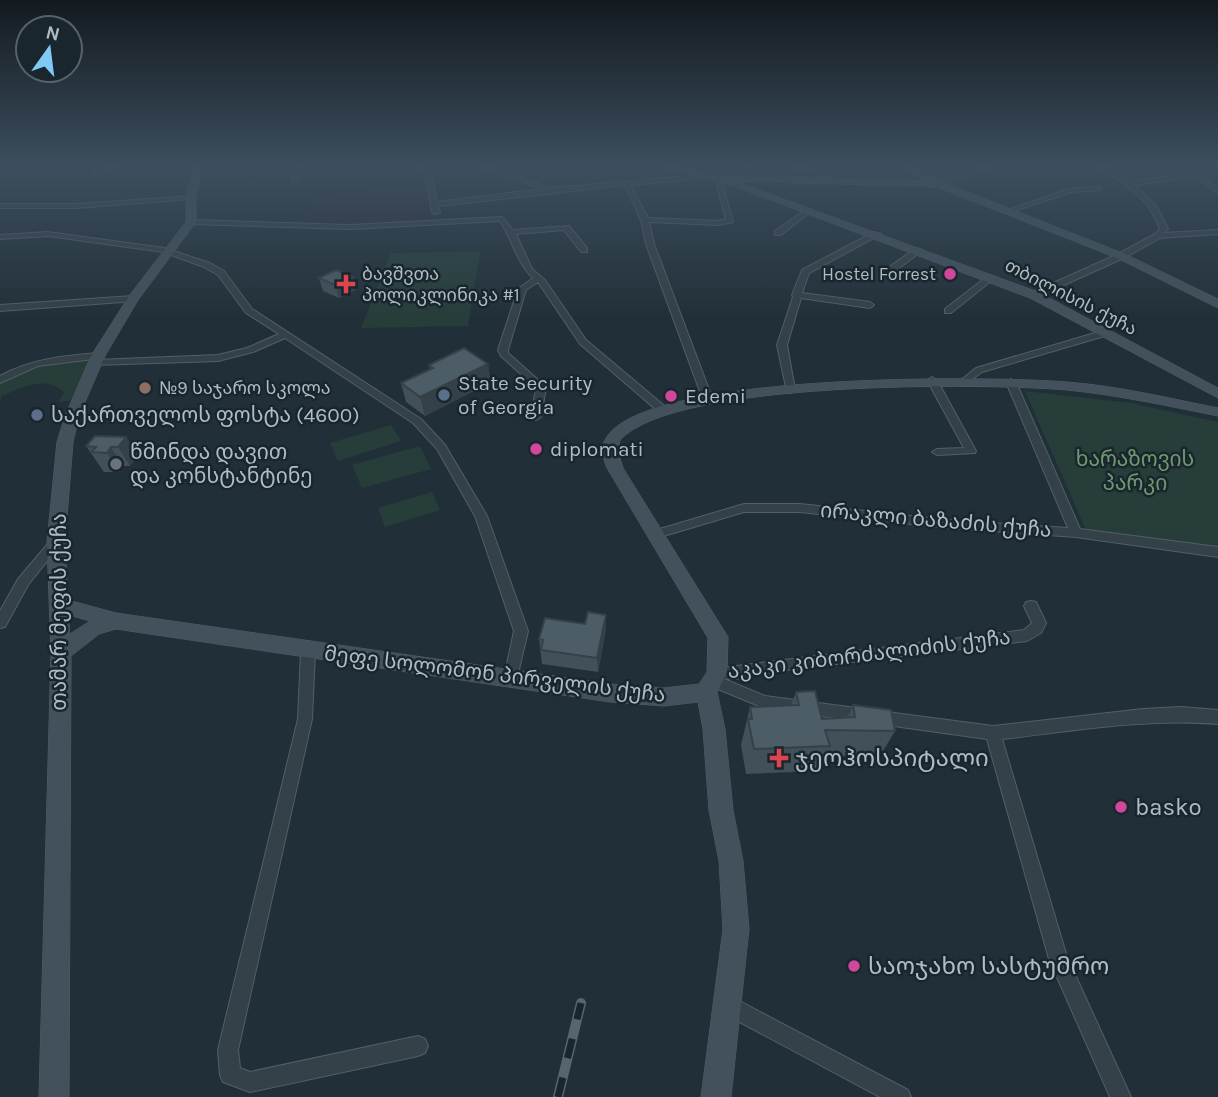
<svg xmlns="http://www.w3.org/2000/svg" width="1218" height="1097" viewBox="0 0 1218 1097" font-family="Karla,'Noto Sans Georgian',sans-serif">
	<rect width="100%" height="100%" fill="#213038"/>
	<path fill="#2c2d3a" d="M383,189H426L432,211L423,212L417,216V221L351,224L301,222L323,193Z"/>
	<path fill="#263d39" d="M480,252L468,326L361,328L391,253Z
		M92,360L73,400L59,402L64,392C45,375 22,387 2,396L0,401V382L39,364Z
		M1025,391L1131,403L1218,422V548L1086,530Z
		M391,425L401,441L338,461L330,443Z
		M420,446L431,469L362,488L352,465Z
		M432,492L440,510L385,527L378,508Z"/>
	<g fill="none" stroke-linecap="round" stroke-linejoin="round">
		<defs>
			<path id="street" d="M106,165H123L111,167L98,175H94V173Z
				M295,165H301L297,180L294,182L291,180Z
				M419,165H425L432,177L437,202L543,189L476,165H484L551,188L702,175L704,176V178L631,185L648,218L719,221L726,219L716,183L724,177H728V179L722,184L733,222L719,225L649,222L654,244L713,400L712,402H704L703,400L646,244L641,220L625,185L438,206L440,212L436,214L432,212L426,177Z
				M749,165H755L753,178L750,180L747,178Z
				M989,165H997L941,185L936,184Z
				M1098,165H1105L1131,181L1197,174L1218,188V193L1194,177L1135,185L1156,206L1168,229L1164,233L1218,230V234L1160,238L1124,258L1037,297H1031V293L1118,254L1155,234L1160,229C1147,194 1125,186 1098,165Z
				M1099,187L1102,189L1101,190L1072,192L1011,212L1005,211L1069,189Z
				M193,196L194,197L191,199L76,208H0V204H76Z
				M807,209L812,210L781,235H775V231Z
				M502,217L513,230L569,226L587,248V252H581L564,230L516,234L532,269L545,280L586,340L668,409V413H660L580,344L538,282L526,290L508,350V353L546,387L541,417L536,420L532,419L531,417L536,388L501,356L498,350L518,289L533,278C517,263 512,239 500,221L350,229L191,224L187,222L191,220L350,225Z
				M48,232L164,248L210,263L224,271L252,309L421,419L445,445L487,516L528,631L516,682L511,684L506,682L504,678L514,631L475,516L437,449L413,423L285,338L253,352L218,361L93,365V361L96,360L218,355L247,348L279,334L246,313L218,275L204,267L163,252L48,236L0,239V235Z
				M874,232L881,234L809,273L802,293L870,302L874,305L870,308L801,298L787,345L795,390L790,393L787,392L777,345L793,297L792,295L802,270Z
				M916,248L923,250L891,274H885V270Z
				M989,275L996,277L951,313H945V309Z
				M133,296L136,297V301L0,311V305Z
				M1105,330L1108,331V335L982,372L965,384L960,381L976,368Z
				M98,353L103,356L101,358L38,366L0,383V376C31,359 63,356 98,353Z
				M932,377L937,380L976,451L975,453L937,455L932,452L937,449L964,448L927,380Z
				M1011,379L1016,382L1080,529L1218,547V557L1076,537L948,528L800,512H744L657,538L651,534L653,531L744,504H800L948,520L1068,528L1006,382Z
				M56,538L60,539L62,542L60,545L28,585L5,627L0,628V611L18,579L52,539Z
				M1031,601L1036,602L1046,623L1041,633L1027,641L787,670L736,679H724L765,696L993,726L1143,709L1181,707L1218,710V724C1146,718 1074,731 1002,739L1067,957L1131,1097H1110L1049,959L987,739L764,708L708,685L706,681L711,676L710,673L712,669L1024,630L1032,623L1024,606L1026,602Z
				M308,646L313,648L315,652L312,719L238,1050L240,1068L250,1072L418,1036L425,1039L428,1046L425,1053L418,1056L250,1092L223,1082L220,1075L218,1050L298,719L301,652L303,648Z
				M726,994L908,1090L911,1097H880L719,1011L716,1004L719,997Z"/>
			<path id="secondary" d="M194,165H202L196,197V222L138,300L105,356L79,416L73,442L65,542L68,600L116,613L610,684L664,688L699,684L707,672L708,638L607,468C604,460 600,451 604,442C632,371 995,376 1067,382C1118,386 1168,398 1218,408V416C1168,406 1118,395 1067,390C983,383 675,380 620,440L618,452L623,468L728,637L727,673L717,692L725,729L733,810L743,861L749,929L731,1097H701L723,929L719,861L709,810L703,729L698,702L664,706L610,702L116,629L99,634L71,656L69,1097H39L51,652L47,542L57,442L65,416L91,356L129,296L186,222V197ZM69,615L90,621L70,634Z
				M659,165H672L730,180L733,175L926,181L898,165H908L942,182L1125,254L1218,299V308L1117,258L937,187L734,181L1038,292L1218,388V398L1030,298L736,187Z
				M785,165H799L832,174L827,177Z"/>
		</defs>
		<use href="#street" stroke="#525f66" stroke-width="2"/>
		<use href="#secondary" stroke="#525f66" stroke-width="1"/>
		<use href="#street" fill="#344149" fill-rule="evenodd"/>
		<use href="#secondary" fill="#42515b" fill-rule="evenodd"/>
		<defs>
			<path id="rail" d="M558,1097L581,1003"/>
		</defs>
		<use href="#rail" stroke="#566670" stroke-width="10"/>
		<use href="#rail" stroke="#1a262d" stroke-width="7" stroke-dasharray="20" stroke-linecap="butt"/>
	</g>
	<path fill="#415059" d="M353,277L356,290L339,298L323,291L319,278Z
		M429,365L491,382L425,416L406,402L401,383L430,370Z
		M126,437L138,456L130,466H123L119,472H104L86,446Z
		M585,624L606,629L598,672L542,664L539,639Z
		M796,692L822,719L848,717L853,705L895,731L880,756H825L818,771L746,774L741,745L750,707L791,705Z"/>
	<path fill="#354148" d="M353,277L356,290L339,298L335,285Z
		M488,364L491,382L425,416L420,397Z
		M126,437L138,456L130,466L118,447Z
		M111,447L123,466L119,472L107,453Z
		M606,615V629L598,672L597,658Z"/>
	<path fill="#4c5d67" stroke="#354148" stroke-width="2" d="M336,270L353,277L335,285L319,278Z
		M464,348L488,364L420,397L401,383L433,368L429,365Z
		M95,436L126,437L118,447H111L107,453L91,452L96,447L86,446Z
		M588,612L606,615L597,658L541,650L543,640L539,639L545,618L585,624Z
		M815,691L822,719L855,717L853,705L891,710L895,731L825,730L830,746L754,749L748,719H752L750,707L799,705L796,692Z"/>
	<linearGradient id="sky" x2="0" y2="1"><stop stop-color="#121a1f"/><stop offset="0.52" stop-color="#3d4e5e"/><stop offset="1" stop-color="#3d4e5e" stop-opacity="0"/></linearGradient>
	<rect width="1218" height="318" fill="url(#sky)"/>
	<g fill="#d1479c" stroke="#1a262d" stroke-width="2.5">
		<circle cx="950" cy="274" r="7"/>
		<circle cx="671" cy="396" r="7"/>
		<circle cx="536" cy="449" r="7"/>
		<circle cx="1121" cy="807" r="7"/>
		<circle cx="854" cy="966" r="7"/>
	</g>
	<g fill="#e0444e" stroke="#1a262d" stroke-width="2.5">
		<path d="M342.5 273.5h7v7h7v7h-7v7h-7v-7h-7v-7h7z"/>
		<path d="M775.5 747.5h7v7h7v7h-7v7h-7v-7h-7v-7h7z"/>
	</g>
	<circle fill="#8d6e63" stroke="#1a262d" stroke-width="2.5" cx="145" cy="388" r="7"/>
	<g fill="#5c6f8a" stroke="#1a262d" stroke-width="2.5">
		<circle cx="444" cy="395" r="7"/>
		<circle cx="37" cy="415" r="7"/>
	</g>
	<circle fill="#6b7280" stroke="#1a262d" stroke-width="2.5" cx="116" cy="464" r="7"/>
	<g text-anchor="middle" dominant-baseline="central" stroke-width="5" stroke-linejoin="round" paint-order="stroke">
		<g font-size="18" fill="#afbcc5" stroke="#1a262d" text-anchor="start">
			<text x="362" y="274">ბავშვთა<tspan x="362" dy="21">პოლიკლინიკა #1</tspan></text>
			<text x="936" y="274" text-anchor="end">Hostel Forrest</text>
			<text x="159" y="388">№9 საჯარო სკოლა</text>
		</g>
		<g font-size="18" fill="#afbcc5" stroke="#1a262d">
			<text transform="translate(1071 297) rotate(27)">თბილისის ქუჩა</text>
		</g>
		<g font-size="21" fill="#afbcc5" stroke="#1a262d" text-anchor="start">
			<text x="458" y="383">State Security<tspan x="458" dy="24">of Georgia</tspan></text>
			<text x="685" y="396">Edemi</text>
			<text x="51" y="415">საქართველოს ფოსტა (4600)</text>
			<text x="550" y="449">diplomati</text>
			<text x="130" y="452">წმინდა დავით<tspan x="130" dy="24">და კონსტანტინე</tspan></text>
		</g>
		<g font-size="21" fill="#6f9a6f" stroke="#1a262d">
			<text x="1135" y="459">ხარაზოვის<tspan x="1135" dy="24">პარკი</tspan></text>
		</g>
		<g font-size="21" fill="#afbcc5" stroke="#1a262d">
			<text transform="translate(936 520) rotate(5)">ირაკლი ბაზაძის ქუჩა</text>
			<text transform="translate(59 612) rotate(-90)">თამარ მეფის ქუჩა</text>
			<text transform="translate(869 654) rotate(-7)">აკაკი კიბორძალიძის ქუჩა</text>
			<text transform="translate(495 674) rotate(7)">მეფე სოლომონ პირველის ქუჩა</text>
		</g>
		<g font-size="24" fill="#afbcc5" stroke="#1a262d" text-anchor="start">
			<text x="795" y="758">ჯეოჰოსპიტალი</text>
			<text x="1135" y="807">basko</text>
			<text x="868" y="966">საოჯახო სასტუმრო</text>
		</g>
	</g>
	<g transform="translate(49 49) rotate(14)"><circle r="33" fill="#1a262d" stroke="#56626a" stroke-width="2"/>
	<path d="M0-5L12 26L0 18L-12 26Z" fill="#82c8f7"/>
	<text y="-10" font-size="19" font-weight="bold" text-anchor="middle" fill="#afbcc5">N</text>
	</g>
</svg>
